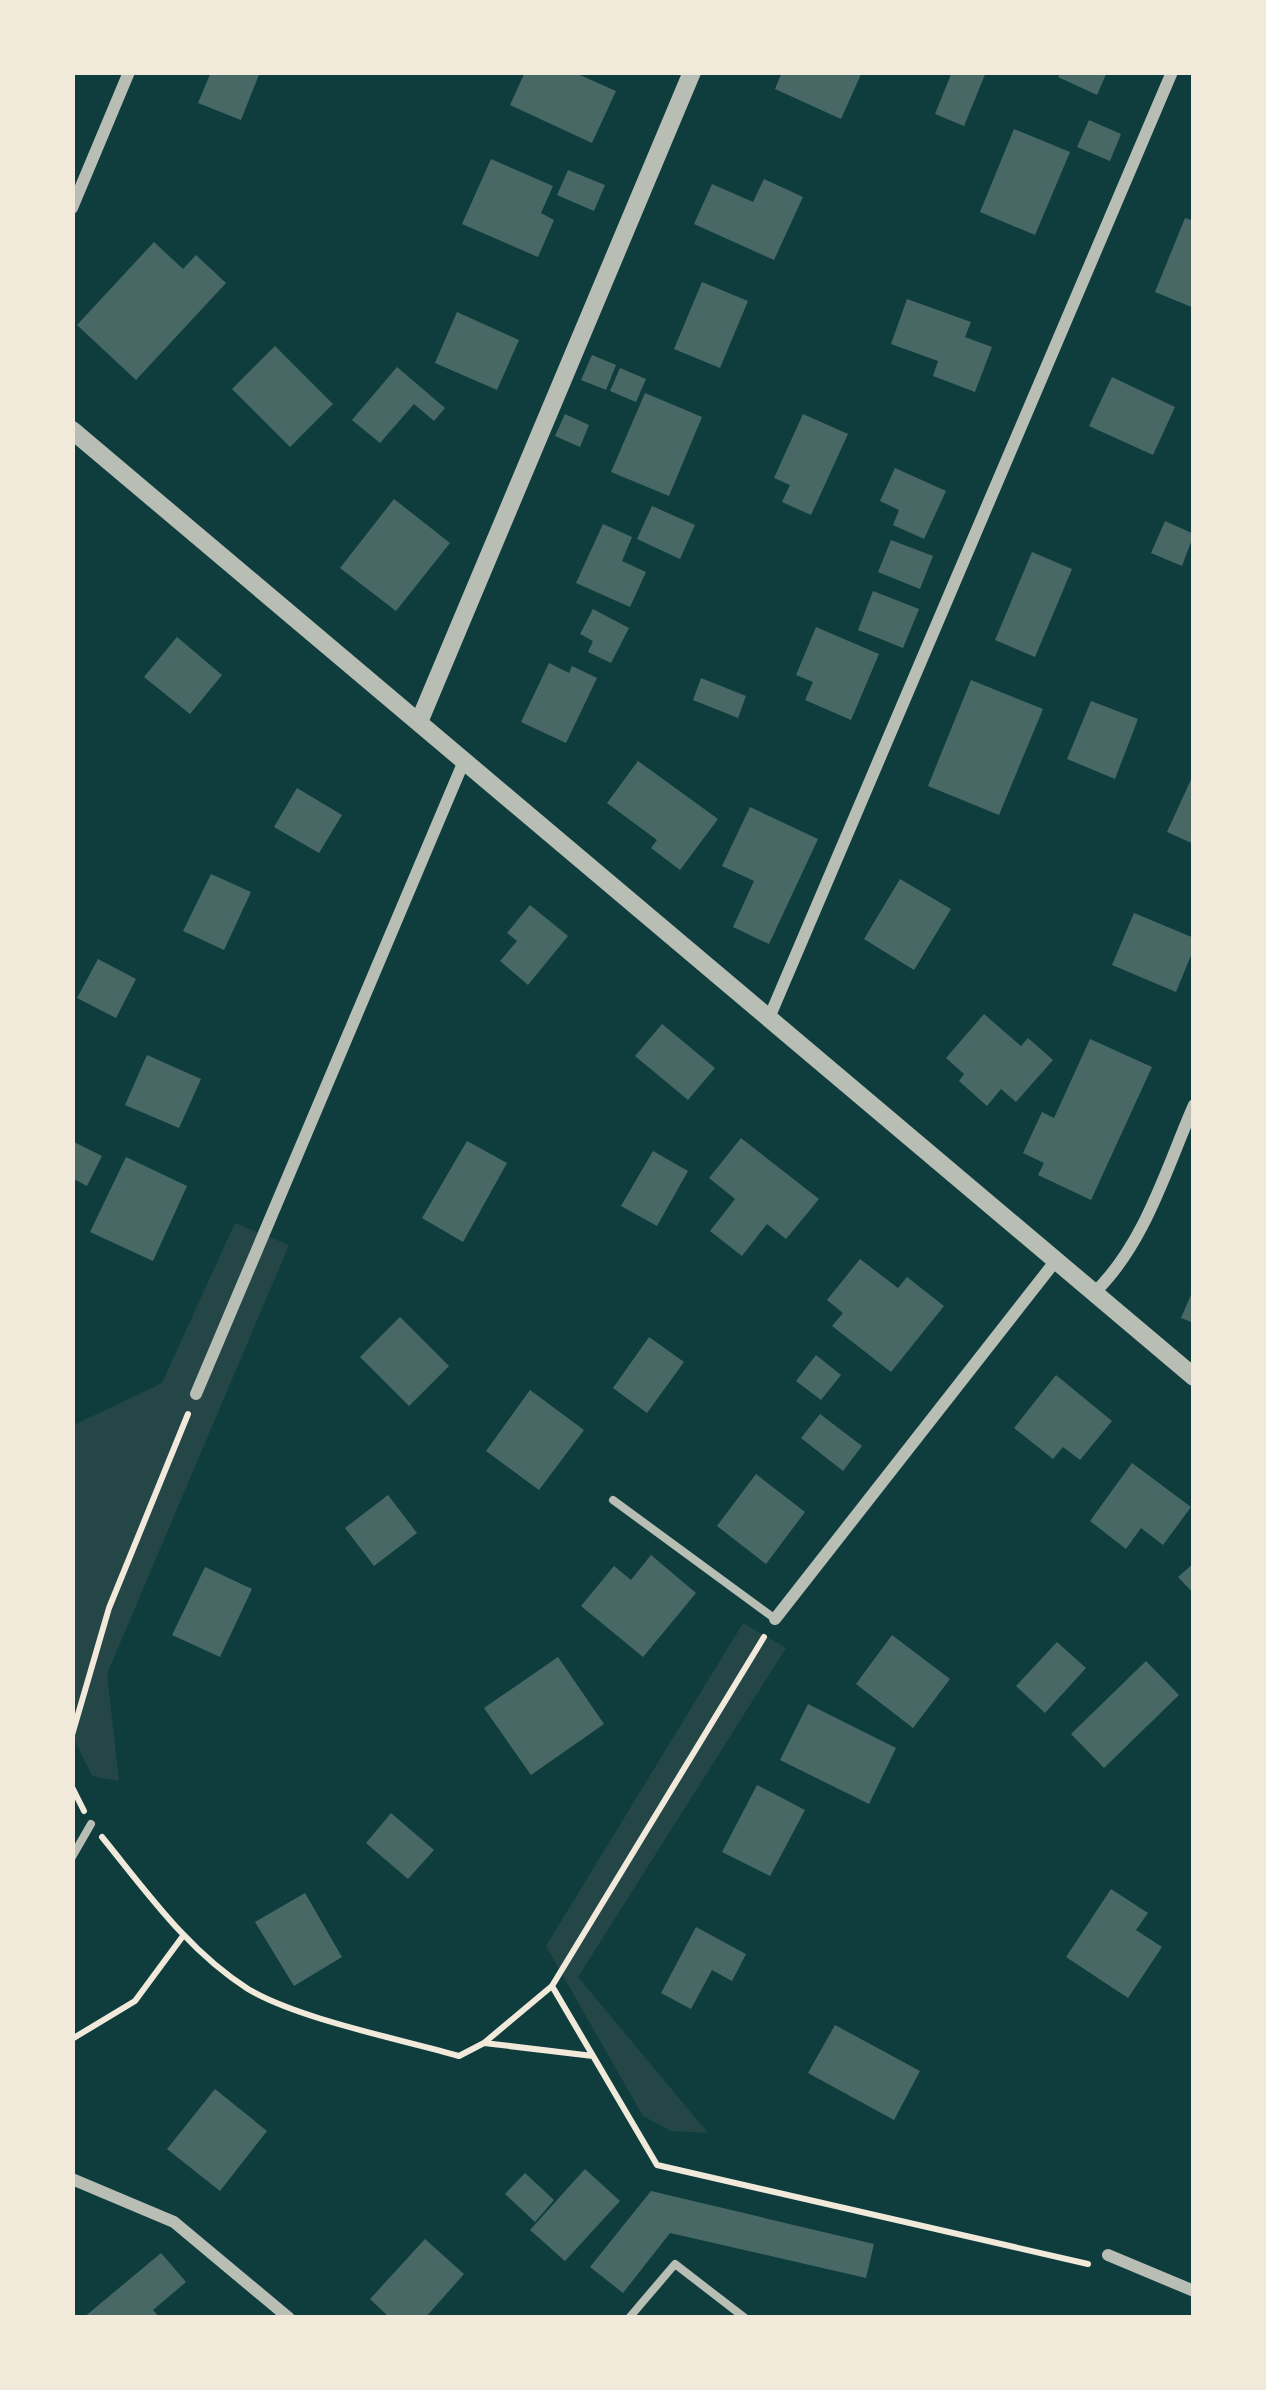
<svg xmlns="http://www.w3.org/2000/svg" width="1266" height="2390" viewBox="0 0 1266 2390" font-family="'Source Serif 4',serif">
	<rect width="100%" height="100%" fill="#0f3d3e"/>
	<path fill="#244646" d="M235,1223L289,1245L107,1674L119,1781L92,1776L72,1735V1426L162,1383Z
		M743,1623L786,1648L578,1977L708,2133L671,2131L643,2116L546,1946Z"/>
	<path fill="#486865" d="M211,72H260L241,120L198,103Z
		M525,72H573L616,91L592,143L510,105Z
		M782,72H862L841,119L775,89Z
		M952,72H986L964,126L935,114Z
		M1061,72H1107L1097,95L1058,77Z
		M1089,120L1121,134L1110,161L1077,147Z
		M1014,129L1070,152L1035,235L980,212Z
		M491,159L553,186L541,213L554,220L538,257L462,224Z
		M568,170L605,185L594,211L557,195Z
		M764,179L803,197L774,260L694,224L712,184L753,202Z
		M1185,218L1194,221V308L1155,292Z
		M154,242L183,269L196,255L226,283L136,380L77,325Z
		M702,282L748,301L720,368L674,349Z
		M907,299L971,322L965,337L992,347L975,392L933,376L938,361L891,344Z
		M457,312L519,340L497,390L435,363Z
		M275,346L333,404L290,447L232,389Z
		M592,355L616,365L606,390L581,380Z
		M397,367L445,408L434,421L414,404L380,443L352,420Z
		M620,368L646,379L636,402L610,391Z
		M1112,377L1175,407L1153,455L1089,426Z
		M645,393L702,417L669,496L611,472Z
		M565,414L589,425L580,447L555,436Z
		M803,414L848,434L811,515L782,502L790,485L774,478Z
		M895,468L946,491L924,539L893,525L899,510L880,501Z
		M394,499L450,543L396,611L340,568Z
		M652,506L695,525L680,559L637,539Z
		M1165,521L1194,534L1182,566L1151,553Z
		M603,524L632,537L622,561L646,572L630,607L576,583Z
		M891,540L933,556L920,589L878,572Z
		M1032,552L1072,569L1035,657L995,640Z
		M873,591L919,609L903,648L858,630Z
		M593,609L629,628L611,663L588,652L593,641L580,634Z
		M816,627L879,654L851,720L805,700L813,682L796,675Z
		M177,637L222,675L190,714L144,677Z
		M549,663L569,673L572,666L597,678L566,743L521,722Z
		M701,678L746,696L738,718L693,700Z
		M971,680L1043,709L999,815L928,786Z
		M1091,701L1138,719L1115,779L1067,759Z
		M638,761L718,819L680,870L651,848L657,840L607,803Z
		M1194,773V844L1167,832Z
		M297,788L342,815L319,853L274,827Z
		M750,807L818,839L769,944L733,927L754,881L722,866Z
		M211,874L251,892L224,950L183,931Z
		M900,879L951,909L914,970L864,939Z
		M530,905L568,936L528,985L500,961L517,941L507,933Z
		M1134,913L1194,938V948L1176,992L1112,965Z
		M98,959L136,979L116,1018L77,998Z
		M984,1014L1021,1046L1028,1038L1053,1060L1016,1102L1001,1089L987,1106L959,1081L964,1074L946,1058Z
		M662,1024L715,1068L688,1100L635,1056Z
		M1090,1039L1152,1067L1091,1200L1038,1175L1044,1163L1023,1153L1042,1112L1054,1118Z
		M147,1055L201,1079L179,1128L125,1105Z
		M741,1138L819,1199L786,1239L767,1224L742,1256L710,1231L735,1199L709,1178Z
		M72,1141L102,1156L87,1186L72,1178Z
		M467,1141L507,1163L463,1242L422,1218Z
		M653,1151L688,1171L657,1226L621,1206Z
		M126,1157L187,1186L153,1261L90,1232Z
		M860,1259L898,1288L907,1277L944,1306L891,1372L832,1326L843,1313L827,1300Z
		M1194,1288V1323L1181,1318Z
		M400,1317L449,1366L409,1406L360,1357Z
		M649,1337L684,1362L647,1413L613,1388Z
		M816,1355L841,1375L821,1400L796,1381Z
		M1056,1375L1112,1421L1080,1460L1063,1447L1053,1459L1014,1428Z
		M530,1390L584,1430L539,1490L486,1451Z
		M820,1414L862,1446L843,1471L801,1438Z
		M1132,1463L1191,1507L1163,1545L1141,1528L1126,1549L1090,1521Z
		M756,1474L805,1512L766,1564L717,1526Z
		M388,1495L417,1533L374,1566L345,1528Z
		M651,1555L696,1593L643,1657L581,1606L614,1566L631,1580Z
		M1194,1563V1594L1178,1577Z
		M205,1567L252,1589L220,1657L172,1635Z
		M892,1635L950,1679L913,1728L856,1684Z
		M1057,1642L1086,1668L1045,1713L1016,1686Z
		M558,1657L604,1724L531,1775L484,1708Z
		M1146,1661L1179,1695L1104,1768L1071,1734Z
		M808,1704L896,1748L869,1804L780,1760Z
		M757,1785L805,1810L770,1876L722,1852Z
		M391,1813L434,1850L408,1879L366,1843Z
		M1111,1889L1148,1913L1136,1930L1162,1947L1128,1998L1066,1957Z
		M305,1893L342,1957L294,1986L255,1922Z
		M696,1927L746,1954L732,1981L712,1970L691,2009L661,1993Z
		M835,2025L920,2071L894,2120L808,2073Z
		M215,2089L267,2131L220,2191L167,2149Z
		M585,2169L620,2201L565,2261L530,2230Z
		M525,2173L554,2200L535,2222L505,2194Z
		M651,2191L874,2244L866,2278L670,2233L623,2293L590,2267Z
		M425,2239L464,2274L425,2318H390L370,2299Z
		M161,2253L186,2282L153,2310L160,2318H83Z"/>
	<g fill="none" stroke-linecap="round" stroke-linejoin="round">
		<path stroke="#f1e9da" stroke-width="6" d="M72,1735L109,1608L188,1414
			M72,1787L84,1811
			M102,1837C146,1891 188,1951 248,1989C298,2019 400,2039 459,2056L484,2043L552,1986L764,1637
			M552,1986L657,2165L1088,2264
			M72,2039L135,2001L183,1936
			M484,2043L593,2056
			M980,2318H988"/>
		<path stroke="#b8beb3" stroke-width="8" d="M613,1500L774,1618
			M72,1857L91,1824
			M629,2318L675,2264L745,2318"/>
		<path stroke="#b8beb3" stroke-width="12" d="M72,208L129,72
			M769,1018L1172,72
			M1094,1293C1145,1244 1166,1169 1194,1105
			M196,1394L464,761
			M775,1619L1057,1259
			M72,2179L174,2222L289,2318
			M1108,2255L1194,2291"/>
		<path stroke="#b8beb3" stroke-width="18" d="M72,430L1194,1377
			M419,722L692,72"/>
	</g>
	<rect width="1266" height="2390" fill="none" stroke="#f1e9da" stroke-width="150"/>
</svg>
